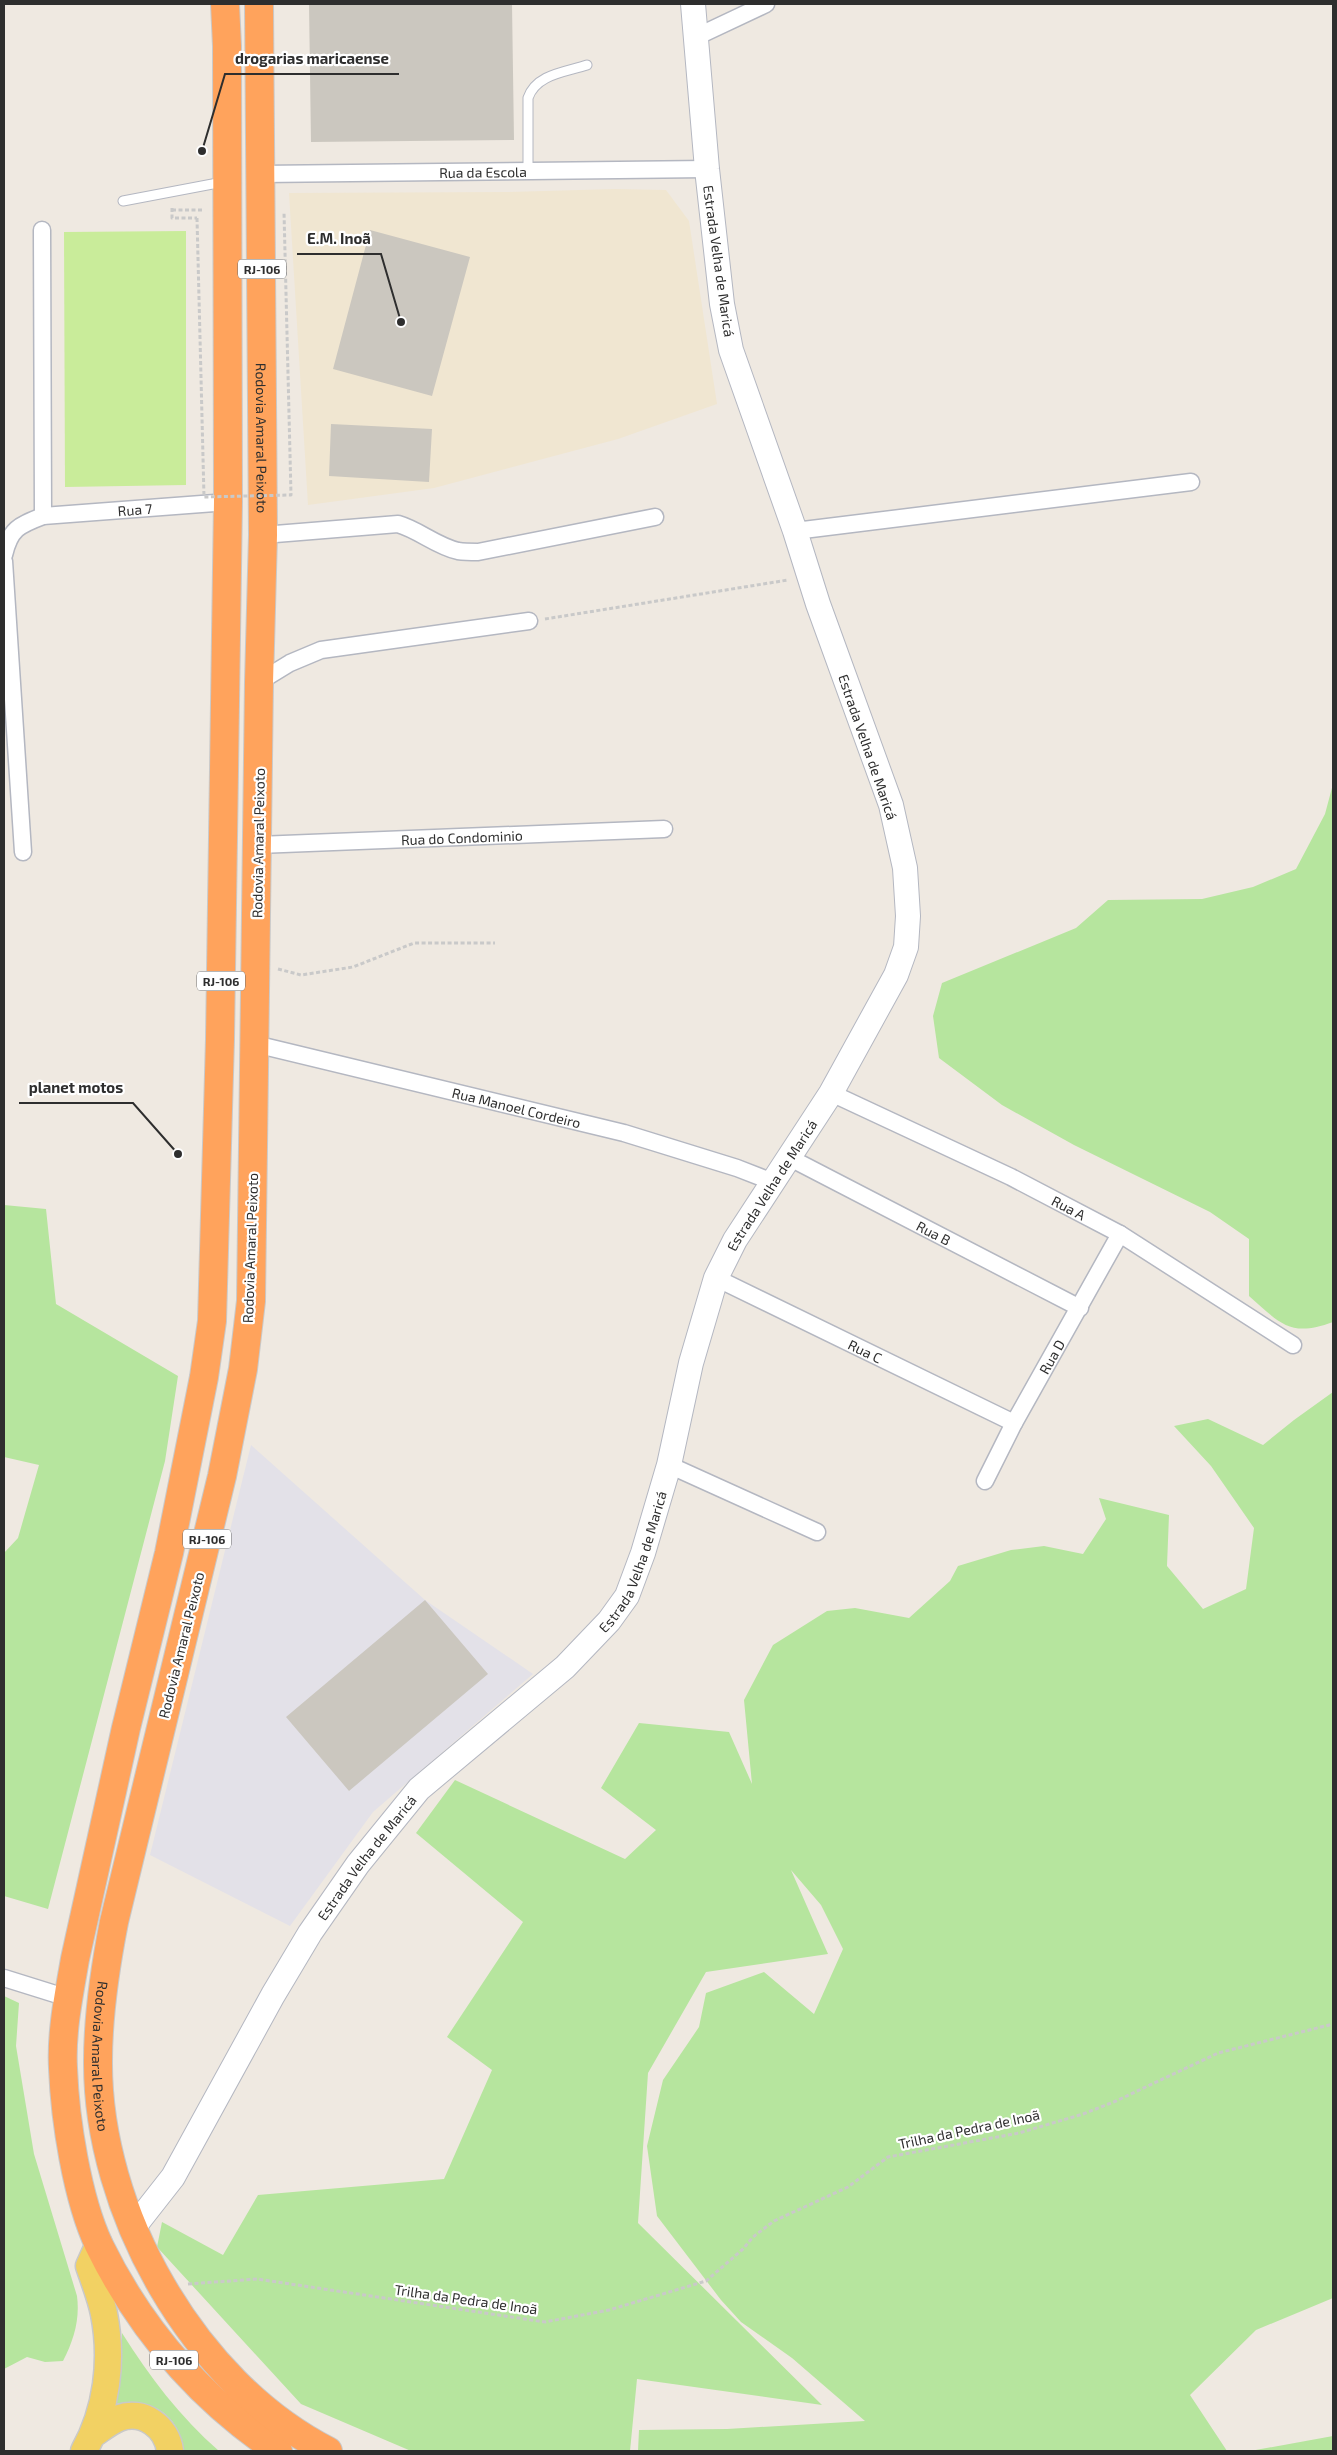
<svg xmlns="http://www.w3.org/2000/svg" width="1337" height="2455" viewBox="0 0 1337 2455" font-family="'Exo 2',sans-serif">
	<rect width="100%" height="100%" fill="#efe9e1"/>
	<path fill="#e3e1e8" d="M251,1445L425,1600L533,1674L373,1812L290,1926L150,1855Z"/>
	<path fill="#f0e6d1" d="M615,189L666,190L689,221L717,404L618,439L434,488L308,505L289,193L509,192Z"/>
	<path fill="#b6e59e" d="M1333,784V1322C1290,1338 1280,1323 1249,1296V1239L1210,1212L1074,1145L1002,1105L939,1058L933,1016L942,983L1076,928L1108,900L1202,899L1253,887L1296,869L1325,814Z
		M4,1205L46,1209L56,1304L178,1376L165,1461L48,1909L4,1896V1553L18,1538L39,1465L4,1457Z
		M1333,1392V2298L1256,2330L1190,2395L1227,2451H638L639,2430L727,2429L865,2421L792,2358L741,2322L721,2300L657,2216L647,2146L663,2080L699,2027L706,1993L764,1972L814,2014L843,1949L821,1905L791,1870L828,1954L706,1972L648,2073L638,2223L822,2405L637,2379L630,2451H411L301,2404L157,2247L162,2222L223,2255L258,2195L444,2179L492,2070L447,2037L523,1922L416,1833L455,1780L625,1859L656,1830L601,1788L639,1723L729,1732L752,1784L744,1700L773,1645L827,1611L855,1608L909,1618L950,1581L958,1566L1011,1550L1044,1546L1083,1554L1106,1519L1099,1498L1169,1515L1167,1566L1203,1609L1246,1589L1254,1528L1211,1466L1174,1426L1208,1419L1263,1445L1294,1420Z
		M4,1996L19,2003L16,2046L34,2154L77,2296C80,2319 74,2340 63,2361L45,2362L27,2357L4,2369Z
		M122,2333C149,2376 180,2417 219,2451H182C182,2413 145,2395 112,2405L121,2371Z
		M1333,2436V2451H1250Z"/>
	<path fill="#c9ec9a" d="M186,231V485L65,487L64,232Z"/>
	<path fill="#cbc7bf" d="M309,4H512L514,140L311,142Z
		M370,230L470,257L432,396L333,369Z
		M331,424L432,429L429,482L329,476Z
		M425,1600L488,1674L349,1791L286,1717Z"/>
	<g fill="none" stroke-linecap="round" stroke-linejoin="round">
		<defs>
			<path id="lane" d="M528,170V98C536,74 566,72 587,65
				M123,201L223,182"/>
			<g id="street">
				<path d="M696,37L766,4"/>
				<path id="s1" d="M261,174L707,169"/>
				<path d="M42,230L43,516"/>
				<path d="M795,531L1191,482"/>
				<path d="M263,535L398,524C419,530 436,546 458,551C465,552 472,552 478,552L655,517"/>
				<path id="s2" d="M4,555C10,529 19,525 43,516L228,502"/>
				<path d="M4,561L23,852"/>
				<path d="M259,682L290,663L321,650L529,621"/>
				<path id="s3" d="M258,845L664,829"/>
				<path id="s4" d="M255,1044L624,1133L737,1168L773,1182"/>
				<path id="s5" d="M831,1093L1011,1177L1120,1234L1293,1345"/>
				<path id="s6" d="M790,1158L1080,1308"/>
				<path id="s7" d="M716,1278L1014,1423"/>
				<path d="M669,1465L817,1532"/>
				<path id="s8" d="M985,1481L1014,1423L1120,1234"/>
				<path d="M4,1978L68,1998"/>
			</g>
			<g id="secondary">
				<path id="s9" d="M133,2228L173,2177L273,1995L310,1933L358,1864L419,1789L565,1667L609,1621L627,1596L643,1553L669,1465L691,1363L716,1278L735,1240L831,1093L896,975L906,947L908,916L905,868L891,805L818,604L795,531L731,350L722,304L707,169L693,4"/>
			</g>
			<path id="primary" d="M92,2435C101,2429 109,2422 119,2418C143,2409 167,2427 170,2451
				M84,2451C107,2410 113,2360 104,2314C101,2298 94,2281 89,2266L99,2244"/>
			<g id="highway">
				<path d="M225,4L227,46L228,502L220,1039L212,1321L204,1377L169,1553L126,1728L75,1959C69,1994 61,2032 63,2068C65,2120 77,2198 99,2245C140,2329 201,2399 278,2451"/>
				<path id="s10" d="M259,4L263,535L259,682L251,1301L243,1369L222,1476L114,1922C105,1968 98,2013 98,2061C97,2211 193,2382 328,2451"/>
			</g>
		</defs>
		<use href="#lane" stroke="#b4b7c1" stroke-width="11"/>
		<use href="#street" stroke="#b4b7c1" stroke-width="19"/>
		<use href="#secondary" stroke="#b4b7c1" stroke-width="26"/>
		<use href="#primary" stroke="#c9c9c9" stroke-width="29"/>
		<use href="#highway" stroke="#c9c9c9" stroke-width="30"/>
		<path stroke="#c9c9c9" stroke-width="3" stroke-dasharray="4 2.5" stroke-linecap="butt" d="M172,208V218H197
			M172,210H204
			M545,619L788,580
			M278,969L301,975L353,967L414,943H495
			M188,2284L257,2279L545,2322L609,2310L706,2281L743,2249L753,2237L774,2221L848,2187L888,2157L1019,2133L1083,2114L1116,2101L1218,2053L1333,2024"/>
		<use href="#lane" stroke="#fff" stroke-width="9"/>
		<use href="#street" stroke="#fff" stroke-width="16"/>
		<use href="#secondary" stroke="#fff" stroke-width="24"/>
		<use href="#primary" stroke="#f2d163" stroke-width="26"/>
		<use href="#highway" stroke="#ffa35c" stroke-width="28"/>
		<path stroke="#c9c9c9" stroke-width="3" stroke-dasharray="4 2.5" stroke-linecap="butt" d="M197,218L204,497L291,495L284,212"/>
	</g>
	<g text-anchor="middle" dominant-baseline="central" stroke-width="4.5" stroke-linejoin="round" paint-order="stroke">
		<g fill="#fff" stroke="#6d6d6d" stroke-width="1">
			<rect x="238" y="259.5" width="48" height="19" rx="4"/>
			<rect x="197" y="971.5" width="48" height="19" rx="4"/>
			<rect x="183" y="1529.5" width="48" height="19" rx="4"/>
			<rect x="150" y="2350.5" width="48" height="19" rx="4"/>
		</g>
		<g font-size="12" font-weight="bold" fill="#2e2e2e">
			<text x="262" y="269">RJ-106</text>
			<text x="221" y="981">RJ-106</text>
			<text x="207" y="1539">RJ-106</text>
			<text x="174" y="2360">RJ-106</text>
		</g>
		<g font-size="14" fill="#2e2e2e" stroke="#fff">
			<text stroke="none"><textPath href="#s1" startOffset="222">Rua da Escola</textPath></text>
			<text transform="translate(719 261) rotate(82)">Estrada Velha de Maricá</text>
			<text stroke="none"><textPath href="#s10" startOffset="434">Rodovia Amaral Peixoto</textPath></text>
			<text stroke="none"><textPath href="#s2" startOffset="151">Rua 7</textPath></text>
			<text transform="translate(868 747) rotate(71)">Estrada Velha de Maricá</text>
			<text stroke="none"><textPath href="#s3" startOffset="204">Rua do Condominio</textPath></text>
			<text transform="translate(258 843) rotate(-89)">Rodovia Amaral Peixoto</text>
			<text stroke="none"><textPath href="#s4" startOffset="269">Rua Manoel Cordeiro</textPath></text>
			<text stroke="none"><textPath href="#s9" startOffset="1249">Estrada Velha de Maricá</textPath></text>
			<text stroke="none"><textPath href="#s5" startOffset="264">Rua A</textPath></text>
			<text stroke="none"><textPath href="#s6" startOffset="162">Rua B</textPath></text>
			<text transform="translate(250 1248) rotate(-88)">Rodovia Amaral Peixoto</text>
			<text stroke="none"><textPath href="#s7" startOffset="166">Rua C</textPath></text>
			<text stroke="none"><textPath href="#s8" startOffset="141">Rua D</textPath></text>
			<text stroke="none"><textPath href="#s9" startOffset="844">Estrada Velha de Maricá</textPath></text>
			<text transform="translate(181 1645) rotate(-76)">Rodovia Amaral Peixoto</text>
			<text stroke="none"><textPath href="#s9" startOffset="439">Estrada Velha de Maricá</textPath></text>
			<text stroke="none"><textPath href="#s10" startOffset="2069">Rodovia Amaral Peixoto</textPath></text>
			<text transform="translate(969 2129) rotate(-12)">Trilha da Pedra de Inoã</text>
			<text transform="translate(466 2299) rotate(8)">Trilha da Pedra de Inoã</text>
		</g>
	</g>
	<path fill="none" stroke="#2e2e2e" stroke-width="2" d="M202 151L225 74H399M401 322L381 254H297M178 1154L133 1103H19"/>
	<g fill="#2e2e2e" stroke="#fff" stroke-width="2">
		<circle cx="202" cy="151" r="5"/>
		<circle cx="401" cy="322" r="5"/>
		<circle cx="178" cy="1154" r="5"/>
	</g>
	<g font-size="15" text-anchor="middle" font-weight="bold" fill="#2e2e2e" stroke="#fff" stroke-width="4.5" stroke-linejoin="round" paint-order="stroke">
		<text x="312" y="64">drogarias maricaense</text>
		<text x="339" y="244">E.M. Inoã</text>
		<text x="76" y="1093">planet motos</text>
	</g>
	<rect width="1337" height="2455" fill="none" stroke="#2e2e2e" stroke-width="10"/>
</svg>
